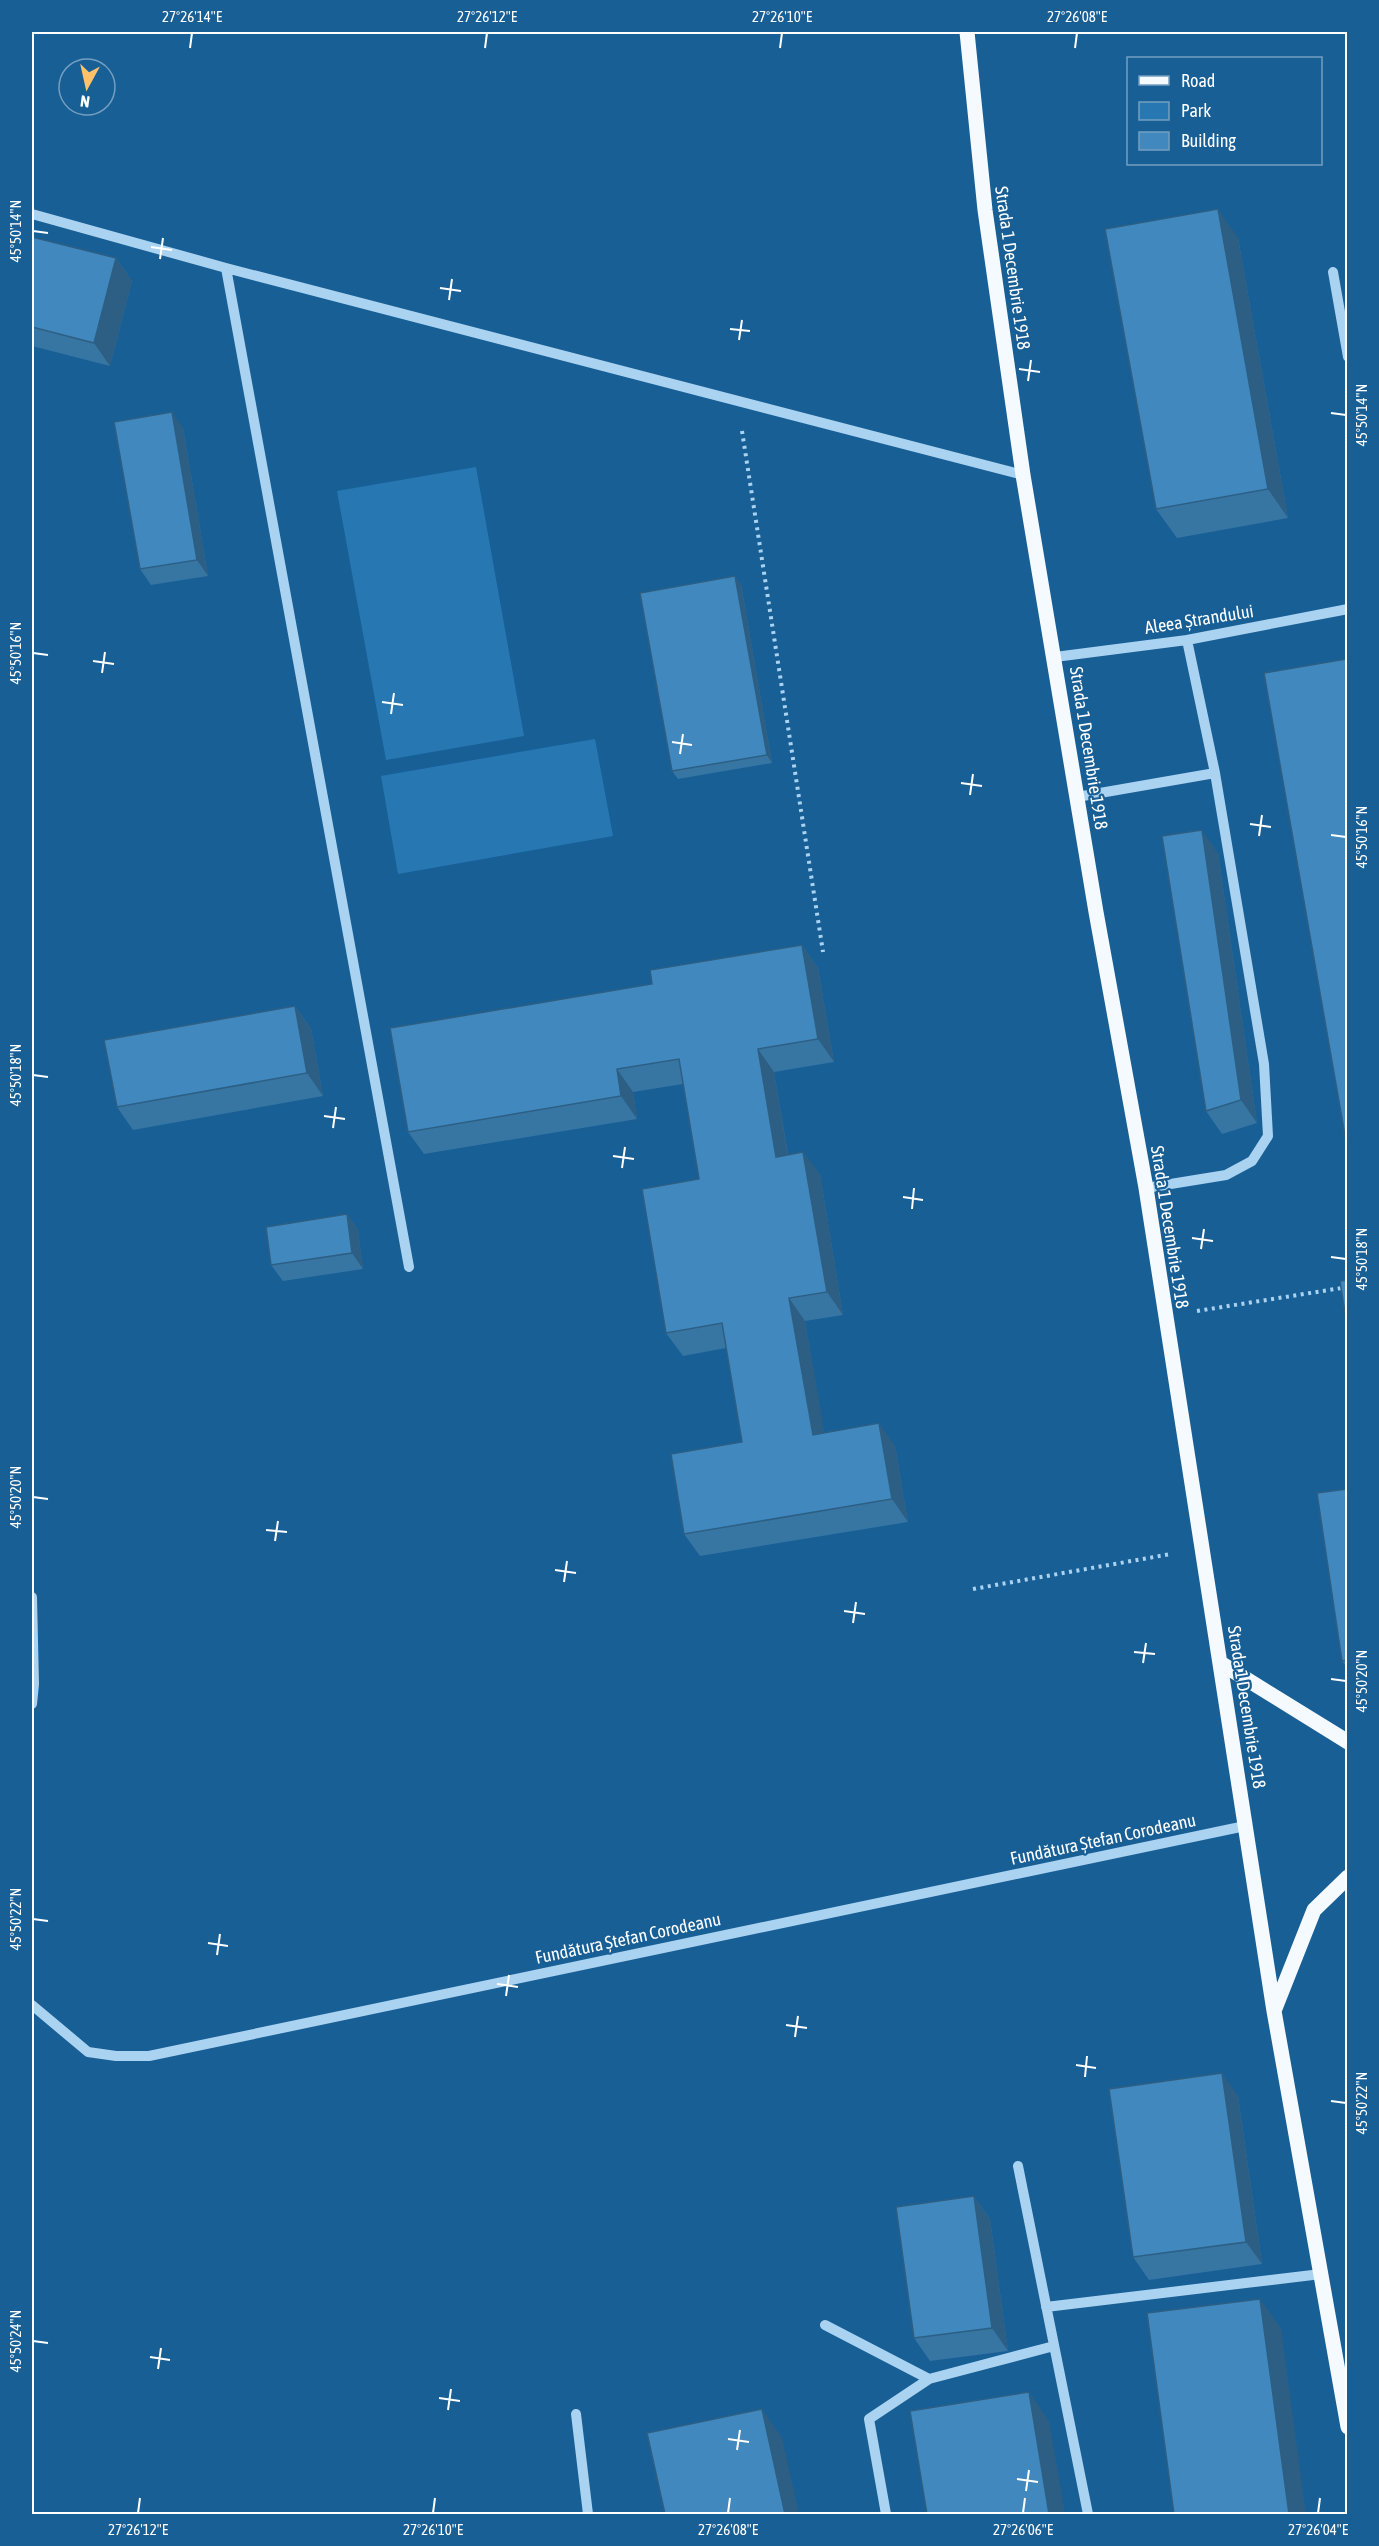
<svg xmlns="http://www.w3.org/2000/svg" width="1379" height="2546" viewBox="0 0 1379 2546" font-family="'Asap Condensed',sans-serif">
	<rect width="100%" height="100%" fill="#185f96"/>
	<path fill="#2778b2" d="M476,467L524,736L386,760L337,491Z
		M595,739L613,836L398,874L381,776Z"/>
	<g fill="none" stroke-linecap="round" stroke-linejoin="round">
		<path stroke="#aad3f1" stroke-width="4" stroke-dasharray="3 4.5" stroke-linecap="butt" d="M742,431L823,952
			M1197,1311L1348,1287
			M973,1589L1171,1554"/>
		<path stroke="#aad3f1" stroke-width="10" d="M32,214L226,268L1023,475
			M226,268L409,1267
			M1333,272L1348,357
			M1055,657L1187,640L1348,609
			M1077,797L1215,773
			M1146,1188L1226,1175L1252,1161L1268,1136L1264,1064L1215,773L1187,640
			M32,1597L34,1684L32,1704
			M32,2005L88,2052L116,2056H149L1245,1826
			M1018,2166L1088,2514
			M1046,2307L1321,2274
			M825,2325L929,2379L1054,2346
			M576,2414L588,2514
			M886,2514L869,2419L929,2379"/>
		<path stroke="#f4faff" stroke-width="15" d="M967,32L985,210L1023,475L1096,912L1146,1188L1274,2011L1348,2427
			M1222,1664L1348,1742
			M1274,2011L1314,1910L1348,1877"/>
	</g>
	<path fill="#3775a3" d="M32,237L116,258L132,281L110,366L32,346Z
		M1238,238L1288,518L1177,538L1156,509Z
		M183,428L208,576L151,585L140,569Z
		M741,584L772,763L678,779L672,771Z
		M1218,853L1257,1123L1222,1134L1206,1111Z
		M802,945L818,968L834,1062L774,1072L788,1154L820,1174L843,1315L805,1321L824,1433L895,1446L908,1522L700,1556L684,1534L742,1442L726,1348L683,1356L666,1333L699,1179L683,1084L633,1092L637,1119L424,1154L408,1132L652,984Z
		M295,1006L311,1029L323,1096L133,1130L117,1107Z
		M347,1214L358,1230L363,1269L283,1281L271,1265Z
		M1347,1489V1668L1342,1661Z
		M1238,2096L1262,2264L1149,2280L1133,2257Z
		M974,2196L990,2219L1008,2351L930,2361L914,2338Z"/>
	<path fill="#2d5f84" d="M1218,209L1238,238L1288,518L1268,489Z
		M116,258L132,281L110,366L94,343Z
		M172,412L183,428L208,576L197,560Z
		M735,576L741,584L772,763L767,755Z
		M1202,830L1218,853L1257,1123L1241,1100Z
		M802,945L818,968L834,1062L818,1039Z
		M295,1006L311,1029L323,1096L307,1073Z
		M758,1049L774,1072L792,1180L776,1157Z
		M617,1069L633,1092L637,1119L621,1096Z
		M803,1152L820,1174L843,1315L827,1292Z
		M347,1214L358,1230L363,1269L352,1253Z
		M789,1298L805,1321L829,1458L813,1435Z
		M879,1423L895,1446L908,1522L892,1499Z
		M1222,2073L1238,2096L1262,2264L1246,2242Z
		M974,2196L990,2219L1008,2351L992,2328Z
		M1260,2299L1281,2328L1306,2514H1289Z
		M1029,2392L1049,2421L1065,2514H1049Z
		M762,2409L782,2438L799,2514H785Z"/>
	<path fill="#4088bd" stroke="#2d5f84" stroke-width="1.5" d="M1218,209L1268,489L1156,509L1105,229Z
		M32,237L116,258L94,343L32,327Z
		M172,412L197,560L140,569L114,422Z
		M735,576L767,755L672,771L640,593Z
		M1346,659L1347,667V1147L1264,673Z
		M1202,830L1241,1100L1206,1111L1162,836Z
		M802,945L818,1039L758,1049L776,1157L803,1152L827,1292L789,1298L813,1435L879,1423L892,1499L684,1534L671,1454L742,1442L722,1323L666,1333L642,1189L699,1179L679,1059L617,1069L621,1096L408,1132L390,1028L652,984L650,970Z
		M295,1006L307,1073L117,1107L104,1040Z
		M347,1214L352,1253L271,1265L266,1227Z
		M1347,1280V1326L1340,1281Z
		M1347,1489V1660L1342,1661L1317,1493Z
		M1222,2073L1246,2242L1133,2257L1109,2089Z
		M974,2196L992,2328L914,2338L896,2207Z
		M1260,2299L1289,2514H1174L1147,2313Z
		M1029,2392L1049,2514H927L910,2411Z
		M762,2409L785,2514H665L647,2433Z"/>
	<path fill="none" stroke="#fff" stroke-width="2" d="M190,48L192,33M485,48L487,33M780,48L782,33M1075,48L1077,33M33,231L48,233M151,247L172,250M160,259L163,238M440,288L461,291M449,300L452,279M730,329L750,331M739,340L742,320M1019,369L1040,372M1028,381L1031,360M1331,413L1346,415M33,653L48,655M93,661L114,664M102,673L105,652M382,702L403,705M391,714L394,693M672,742L692,745M680,754L683,734M961,783L982,786M970,795L973,774M1250,824L1271,827M1331,835L1346,837M1259,836L1262,815M33,1075L48,1077M324,1116L345,1119M333,1128L336,1107M613,1156L634,1159M622,1168L625,1147M903,1197L923,1200M912,1209L914,1188M1192,1238L1213,1241M1201,1249L1204,1229M1331,1257L1346,1259M33,1497L48,1499M266,1530L287,1532M275,1541L278,1521M555,1570L576,1573M564,1582L567,1561M844,1611L865,1614M853,1623L856,1602M1134,1652L1155,1654M1143,1663L1146,1643M1331,1679L1346,1681M33,1919L48,1921M208,1943L228,1946M217,1955L220,1934M497,1984L518,1987M506,1996L509,1975M786,2025L807,2028M795,2037L798,2016M1076,2065L1096,2068M1085,2077L1087,2056M1331,2101L1346,2103M33,2341L48,2343M150,2357L170,2360M158,2369L161,2348M439,2398L460,2401M448,2410L451,2389M728,2439L749,2442M737,2450L740,2430M1017,2479L1038,2482M1026,2491L1029,2470M138,2513L140,2498M433,2513L435,2498M728,2513L730,2498M1023,2513L1025,2498M1318,2513L1320,2498"/>
	<g text-anchor="middle" dominant-baseline="central" stroke-width="4.5" stroke-linejoin="round" paint-order="stroke">
		<g font-size="18" fill="#fff" stroke="#185f96">
			<text transform="translate(1013 268) rotate(82)">Strada 1 Decembrie 1918</text>
			<text transform="translate(1199 619) rotate(-9)">Aleea Ștrandului</text>
			<text transform="translate(1089 748) rotate(81)">Strada 1 Decembrie 1918</text>
			<text transform="translate(1170 1227) rotate(81)">Strada 1 Decembrie 1918</text>
			<text transform="translate(1247 1707) rotate(81)">Strada 1 Decembrie 1918</text>
			<text transform="translate(1103 1839) rotate(-12)">Fundătura Ștefan Corodeanu</text>
			<text transform="translate(628 1938) rotate(-12)">Fundătura Ștefan Corodeanu</text>
		</g>
	</g>
	<rect width="1379" height="2546" fill="none" stroke="#185f96" stroke-width="66"/>
	<rect x="1127" y="57" width="195" height="108" fill="#185f96" stroke="#749fc0" stroke-width="1.5"/>
	<rect x="1139" y="76" width="30" height="9" fill="#f4faff" stroke="#749fc0" stroke-width="1.5"/>
	<text x="1181" y="87" font-size="18" fill="#ffffff">Road</text>
	<rect x="1139" y="102" width="30" height="18" fill="#2778b2" stroke="#749fc0" stroke-width="1.5"/>
	<text x="1181" y="117" font-size="18" fill="#ffffff">Park</text>
	<rect x="1139" y="132" width="30" height="18" fill="#4088bd" stroke="#749fc0" stroke-width="1.5"/>
	<text x="1181" y="147" font-size="18" fill="#ffffff">Building</text>
	<g transform="translate(87 87) rotate(188)"><circle r="28" fill="#185f96" stroke="#749fc0" stroke-width="1.5"/>
	<path d="M0-4.5L10 22L0 15L-10 22Z" fill="#ffc16a"/>
	<text y="-9" font-size="16" font-weight="bold" text-anchor="middle" fill="#ffffff">N</text>
	</g>
	<rect x="33" y="33" width="1313" height="2480" fill="none" stroke="#fff" stroke-width="2"/>
	<g font-size="15" text-anchor="middle" fill="#fff">
		<text x="192" y="22">27°26'14"E</text>
		<text x="487" y="22">27°26'12"E</text>
		<text x="782" y="22">27°26'10"E</text>
		<text x="1077" y="22">27°26'08"E</text>
		<text transform="translate(16 231) rotate(-90)" y="5">45°50'14"N</text>
		<text transform="translate(1362 415) rotate(-90)" y="5">45°50'14"N</text>
		<text transform="translate(16 653) rotate(-90)" y="5">45°50'16"N</text>
		<text transform="translate(1362 837) rotate(-90)" y="5">45°50'16"N</text>
		<text transform="translate(16 1075) rotate(-90)" y="5">45°50'18"N</text>
		<text transform="translate(1362 1259) rotate(-90)" y="5">45°50'18"N</text>
		<text transform="translate(16 1497) rotate(-90)" y="5">45°50'20"N</text>
		<text transform="translate(1362 1681) rotate(-90)" y="5">45°50'20"N</text>
		<text transform="translate(16 1919) rotate(-90)" y="5">45°50'22"N</text>
		<text transform="translate(1362 2103) rotate(-90)" y="5">45°50'22"N</text>
		<text transform="translate(16 2341) rotate(-90)" y="5">45°50'24"N</text>
		<text x="138" y="2535">27°26'12"E</text>
		<text x="433" y="2535">27°26'10"E</text>
		<text x="728" y="2535">27°26'08"E</text>
		<text x="1023" y="2535">27°26'06"E</text>
		<text x="1318" y="2535">27°26'04"E</text>
	</g>
</svg>
